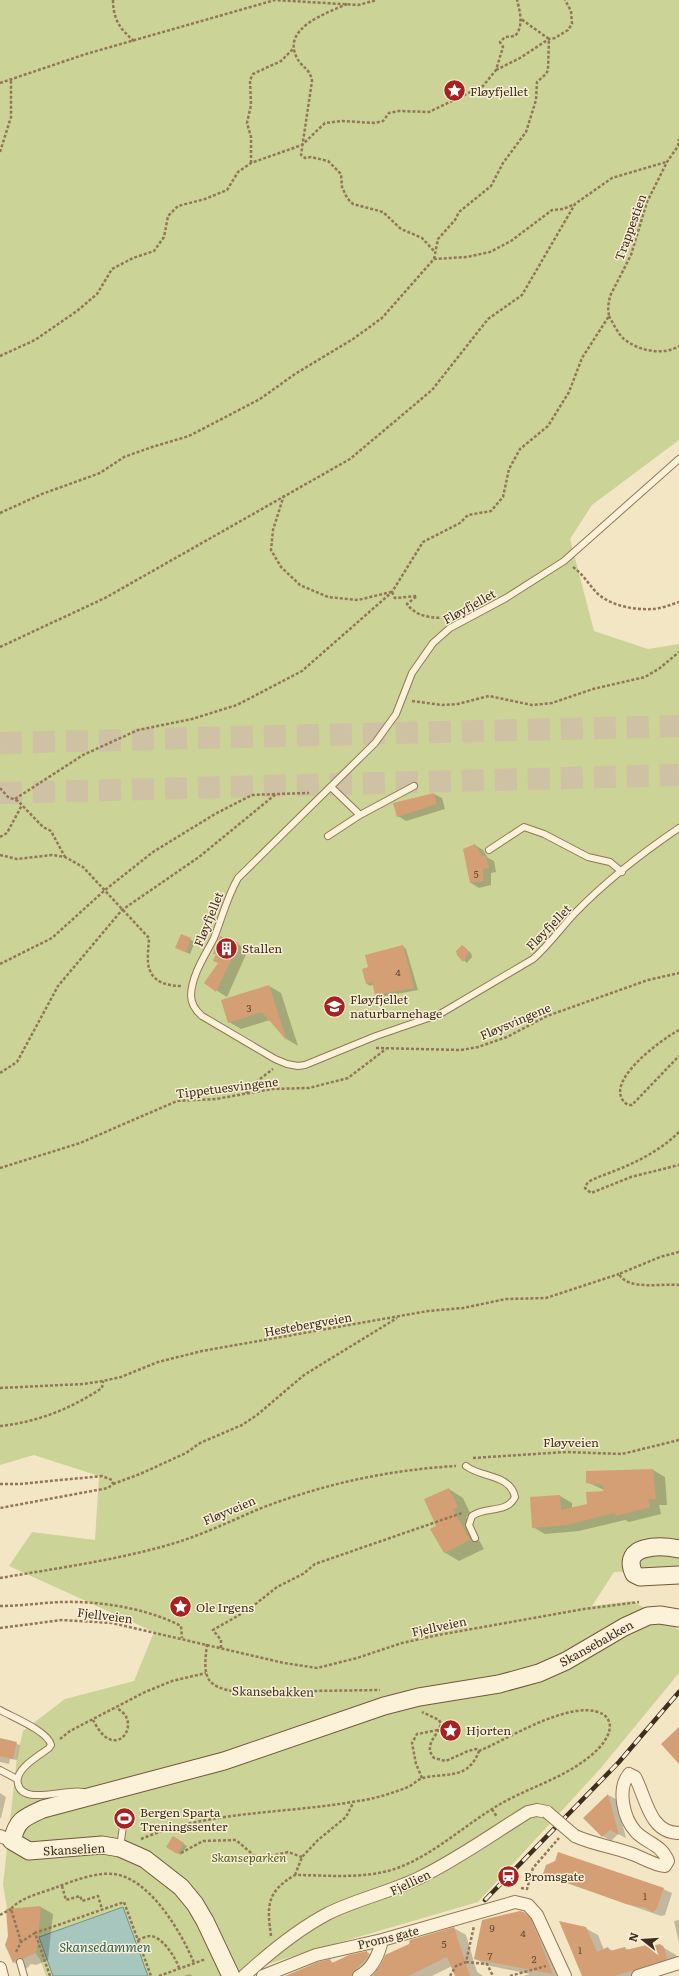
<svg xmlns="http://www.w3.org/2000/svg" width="679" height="1976" viewBox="0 0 679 1976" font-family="Literata,serif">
	<rect width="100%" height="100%" fill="#f3e6c5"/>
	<path fill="#cbd397" d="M0,0H679V440L592,505L570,539L594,631L648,649L679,644V1569L614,1572L592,1606L633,1601L679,1630V1673L600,1769L478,1902L303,1953L265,1965L245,1976H46L40,1959L32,1949L15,1954L3,1885L17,1757L23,1731L65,1699L134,1681L154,1632L9,1566L32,1532L95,1540L99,1476L34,1455L0,1465Z"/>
	<path fill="#a7c6bd" stroke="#6c968c" d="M123,1907L148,1976H53L39,1937Z"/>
	<path fill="#0003" d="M434,794L442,798L445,809L406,821L398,816Z
		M475,845L483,850L488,858L494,861L496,872L491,873V885L479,888L471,883Z
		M181,935L195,942L190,954L180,950Z
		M238,944L248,950L227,997L205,983Z
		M403,946L406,949L418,990L380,997L376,995L374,984L370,986L367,984L370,968Z
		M462,946L471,953L472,957L467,963L458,955Z
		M269,986L281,993L298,1046L288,1040L270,1020L241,1029L229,1022Z
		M653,1470L665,1477L667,1505H659L661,1514L629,1522L625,1520L579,1531L545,1534L533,1527L560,1496L572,1503V1509L588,1505L604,1492V1490L587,1482Z
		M449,1489L463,1498L471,1515L466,1517L484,1549L459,1561L444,1552L437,1527Z
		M0,1739L20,1745L17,1760L10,1759L9,1764L0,1762Z
		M0,1793L6,1797L1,1818H0Z
		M608,1795L616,1799L626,1838L618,1834L611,1841L603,1836L584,1818Z
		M174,1838L187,1846L181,1855L168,1847Z
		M544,1873L663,1889L672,1893L665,1915L661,1916L552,1878Z
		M41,1907L53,1914L48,1960L36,1965L31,1964L26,1969L13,1962Z
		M524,1913L535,1919L562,1976H523L530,1974L486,1965L475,1959Z
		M679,1920V1943L674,1921Z
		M454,1928L466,1935L477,1972L483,1976H456L452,1966L432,1976H373L386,1956Z
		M585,1928L598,1935L604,1950L608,1948L613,1951L625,1948L629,1950L651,1945L654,1947L659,1945L676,1955L679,1966L646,1976H583Z
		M367,1952L378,1959L366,1976H289L330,1961L334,1963Z
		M189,1974L193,1976H184Z"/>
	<path fill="#d59f76" d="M434,793L437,804L397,817L393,803Z
		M475,844L482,856H486L489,868L483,869V881L470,883L463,849Z
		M181,934L191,938L186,952L175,948Z
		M220,936L239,943L216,992L204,983L218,963L213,961L216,954H213Z
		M403,945L414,988L375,995L372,982L366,984L362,969L368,967L365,955Z
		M462,945L468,950V954L463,962L457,955L456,951Z
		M269,985L287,1041L262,1012L228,1023L221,1000Z
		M653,1469L656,1499H648L650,1507L616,1516L615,1513L566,1525L532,1528L530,1497L560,1495L561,1510L587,1504L586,1492L603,1491V1485L586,1483V1471Z
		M449,1488L458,1507L453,1509L470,1540L444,1553L430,1529L436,1526L424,1499Z
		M679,1727V1764L661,1744Z
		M0,1738L17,1742L13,1759L0,1756Z
		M608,1794L619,1835L610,1830L602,1837L583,1818Z
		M173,1836L184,1843L177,1854L166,1847Z
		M558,1852L664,1888L656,1910L652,1912L646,1908L626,1904L543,1874L546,1865L555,1861Z
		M41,1906L36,1953L23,1959L18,1958L13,1963L5,1945L8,1936L6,1909Z
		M520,1911L524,1912L531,1919L553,1974L474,1959L482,1920Z
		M559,1921L586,1927L597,1952L608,1947L610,1951L625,1947L626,1950L651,1944L652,1946L660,1944L664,1947L667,1959L615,1976H582Z
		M454,1927L470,1976H455L447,1957L408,1976H372L381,1965L385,1955L409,1944L410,1940Z
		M367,1951L368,1957L353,1972L352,1976H285L318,1962L330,1959L332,1963L349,1955Z"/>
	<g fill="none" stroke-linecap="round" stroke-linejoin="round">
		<path stroke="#cfc1a4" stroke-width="22" stroke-dasharray="22 11" stroke-linecap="butt" d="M0,743L679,726
			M0,793L679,775"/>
		<defs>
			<path id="lane" d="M679,459L564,561L506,598L450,628L433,643L412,673L396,714L375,743L238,878C227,897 222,918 214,938C205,956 192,974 191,995C191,1004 195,1010 202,1016L275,1059L287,1064L298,1066L305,1065L376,1036L440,1014L533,959C549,945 560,929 574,914C605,882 642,853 679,828
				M331,787L360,815L414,786
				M328,836L360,815
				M489,850L524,827L544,834L588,857L610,862L622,872
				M466,1466C481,1478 510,1474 515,1497C507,1514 485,1506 472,1516L469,1525L475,1538
				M0,1710C12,1717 48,1731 51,1745L49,1748C39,1756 14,1769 18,1784C23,1806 67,1788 83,1792
				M0,1770L17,1779
				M120,1848L123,1826
				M20,1962L24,1976"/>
			<path id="street" d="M0,1836L12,1841
				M575,1836C595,1845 615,1847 635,1855C645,1859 654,1865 665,1866L668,1861C661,1844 648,1844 636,1832C623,1818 617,1789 629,1774L635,1777C646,1797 649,1833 679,1833
				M0,1968L2,1976
				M244,1976C268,1954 300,1928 329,1913C358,1899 390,1892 419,1878C458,1859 491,1835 528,1812L537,1810L547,1812
				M263,1976L316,1955L382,1940L515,1902L528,1905L537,1915L565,1976
				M359,1976C373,1969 379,1954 382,1940
				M638,1976L679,1963"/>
			<path id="secondary" d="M679,1549C661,1545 620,1544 634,1574L640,1577L679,1575
				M231,1976L205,1921L195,1904L181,1887L145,1859L120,1848L102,1845L29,1851L12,1841C17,1820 23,1818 43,1809L224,1761L384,1706L419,1697L499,1684L539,1673L566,1661L624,1627L648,1616L660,1615L679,1618"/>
		</defs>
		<use href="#lane" stroke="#917758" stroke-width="8"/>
		<use href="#street" stroke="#917758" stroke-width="14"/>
		<use href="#secondary" stroke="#73573b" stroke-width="19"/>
		<path stroke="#917758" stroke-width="2.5" stroke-dasharray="3 2" stroke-linecap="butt" d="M113,0C113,19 120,29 134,41
			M347,4C327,13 281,28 297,58C302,68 310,68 312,81L301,155L305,158L311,157L328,161L341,174L342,187L347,198L353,204L383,212L401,229L422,238L435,252
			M496,70L520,58L549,39L555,38L568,30L572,24L571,11L565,0
			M0,83L86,54L275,0L358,5L377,0
			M0,152L11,117V79
			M251,163V137L247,123L251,105L250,80L253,74L281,61L293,49
			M434,259L438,239L455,220L459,212L491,186L503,163L526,132L536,100L537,82L546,74L548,70L549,39L521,19
			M609,316C613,323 618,334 624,339C639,351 663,356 679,346
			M0,356L35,340L77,311L97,294L112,269L133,258L154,251L164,237L168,216L178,206L205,199L227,190L238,172L251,163L302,145L325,123L342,121L375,123L383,121L389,113L399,111L429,112L483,86L496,70L503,47L500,42L505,37L515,36C524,26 520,12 517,0
			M284,495L273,530L271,550L281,567L300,585L328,597L358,600L391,592
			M0,513L42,494L100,473L124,457L152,447L189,436L260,399L295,374L353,339L382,318L434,259L467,257L490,252L511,241L552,210L563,209L575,204
			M573,567C583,574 589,585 598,594C612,606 634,610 652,609C660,609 670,605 679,602
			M392,592L395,598L417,596L407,604C416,617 434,619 447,617
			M0,647L105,598L350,459L432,390L488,319L522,295L575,204L612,178L666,162
			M412,701L442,705L458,704L489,696L532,705L552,703L593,689L645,677L660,668L679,652
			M0,788L8,797L18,801L43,827L51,831L65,857
			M15,799L83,755L138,730L192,719L237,705L302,671L392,592L423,542L460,523L468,515L491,511L503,497L509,469L520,449L548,426L569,392L582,358L609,316L608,307L610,296L631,255L647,202L667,162L678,146L679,139
			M0,837L7,833L22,805
			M0,855L17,859L52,855L65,857L83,867L149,938C149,943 148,948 148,954C146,978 160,986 182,986
			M0,964L52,938L105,890L153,852L215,814L252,795L276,794
			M679,1030C662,1039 598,1085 628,1105H632L679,1056
			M376,1048L461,1050L478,1047L507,1037L547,1016L648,980L679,973
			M0,1073L17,1062L58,986L122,910L199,857L276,794L309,793
			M246,1093L252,1085L273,1069
			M679,1132C658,1153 629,1166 601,1176C595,1179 587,1180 585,1188L591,1193L631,1177L679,1165
			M0,1168L80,1143L177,1101L216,1099L272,1089L309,1088L348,1078L386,1049
			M679,1252L660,1257L619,1274C628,1291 662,1283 679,1285
			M0,1388L83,1384L103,1381L121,1377L158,1362L202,1351L428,1311L463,1308L506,1299L546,1298L619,1274
			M0,1426C38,1422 70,1409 102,1388L103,1381
			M473,1458L566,1452L622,1454L679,1440
			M0,1484H20L102,1476L112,1480L113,1484L108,1488L0,1508
			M113,1484L140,1474L186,1453L200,1443L242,1425L257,1415L304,1375L397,1318
			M0,1578C58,1568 118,1560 175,1543C204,1534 231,1521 259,1509C323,1484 388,1470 456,1466
			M0,1606C26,1606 51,1601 77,1602C111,1603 150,1610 181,1626L182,1638
			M0,1628L62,1620L112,1623L284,1663L317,1668L357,1658L402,1643L438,1635L584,1609L639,1602
			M207,1644C203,1677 204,1687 238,1692L380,1690
			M221,1648V1640L213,1630L248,1610L277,1587L303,1574L315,1564L462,1513
			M93,1720C96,1726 101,1734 107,1738C125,1749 139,1718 116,1708
			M60,1739L70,1731L145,1692L172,1681L206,1673
			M422,1778L416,1764L412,1743L417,1734L438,1730
			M492,1809L497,1817
			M141,1839C209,1810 286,1814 358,1801C374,1799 393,1793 408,1787C413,1785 418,1779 423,1778C445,1772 468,1781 479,1751
			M181,1853L203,1841L236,1840L258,1859L288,1852L302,1857
			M295,1875L302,1857L318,1840L346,1817L353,1803
			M508,1883L509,1876
			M62,1886L66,1900L80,1896L82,1901L98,1896L102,1909
			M521,1888L527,1889L533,1868L559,1838
			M0,1915L11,1909
			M271,1936C267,1906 266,1892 295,1875C329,1875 367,1880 400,1867C436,1853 467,1823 502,1803C534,1785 571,1776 598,1749C622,1724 607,1706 576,1711C542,1717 511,1737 479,1751L476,1749L468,1751L446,1761L434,1758C423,1745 437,1737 441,1724L439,1720L422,1712
			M138,1940C141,1939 146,1936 150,1936C162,1936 176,1958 179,1968
			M21,1942L11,1909C21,1897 42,1893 57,1887C73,1881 96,1872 113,1874C149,1877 182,1933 194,1963
			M16,1952L21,1942L35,1933
			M466,1962L487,1964L493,1976
			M50,1976L35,1933L124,1902L151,1976
			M159,1976L206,1959
			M450,1976L456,1966L466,1962L474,1926
			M510,1976L546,1966"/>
		<use href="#lane" stroke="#fcf2d9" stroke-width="6"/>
		<use href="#street" stroke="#fcf2d9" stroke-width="12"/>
		<use href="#secondary" stroke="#fcf2d9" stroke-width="17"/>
		<defs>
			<path id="rail" d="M485,1900L619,1762L679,1692"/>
		</defs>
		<use href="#rail" stroke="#3f2e1e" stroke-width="4.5"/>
		<use href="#rail" stroke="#f9efd5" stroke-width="3" stroke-dasharray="9" stroke-linecap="butt"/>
		<defs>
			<path id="street-bridge" d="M547,1812L575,1836"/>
		</defs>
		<use href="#street-bridge" stroke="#917758" stroke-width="14" stroke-linecap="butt"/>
		<use href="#street-bridge" stroke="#fcf2d9" stroke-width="12"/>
	</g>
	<defs>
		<symbol id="sight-disc" viewBox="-11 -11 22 22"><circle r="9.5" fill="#a72121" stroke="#f9efd5"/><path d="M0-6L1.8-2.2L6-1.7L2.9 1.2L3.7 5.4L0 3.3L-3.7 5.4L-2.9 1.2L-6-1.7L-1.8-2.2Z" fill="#fff"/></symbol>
		<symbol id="building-disc" viewBox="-11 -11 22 22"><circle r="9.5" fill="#a72121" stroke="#f9efd5"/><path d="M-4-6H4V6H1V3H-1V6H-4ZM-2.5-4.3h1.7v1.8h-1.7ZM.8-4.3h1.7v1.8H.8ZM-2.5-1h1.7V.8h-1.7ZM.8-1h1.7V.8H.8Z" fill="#fff"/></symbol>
		<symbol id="school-disc" viewBox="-11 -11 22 22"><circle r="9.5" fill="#a72121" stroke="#f9efd5"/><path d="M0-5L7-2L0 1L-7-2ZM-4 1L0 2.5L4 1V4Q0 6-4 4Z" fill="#fff"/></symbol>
		<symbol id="stadium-disc" viewBox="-11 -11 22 22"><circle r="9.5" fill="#a72121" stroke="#f9efd5"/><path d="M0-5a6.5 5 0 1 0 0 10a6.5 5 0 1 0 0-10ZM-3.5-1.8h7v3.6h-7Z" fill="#fff"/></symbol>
		<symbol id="station-disc" viewBox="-11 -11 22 22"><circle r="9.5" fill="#a72121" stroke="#f9efd5"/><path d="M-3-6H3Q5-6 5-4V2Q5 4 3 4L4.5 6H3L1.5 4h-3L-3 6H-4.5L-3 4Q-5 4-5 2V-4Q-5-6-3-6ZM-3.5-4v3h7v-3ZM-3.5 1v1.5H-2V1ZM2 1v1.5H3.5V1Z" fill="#fff"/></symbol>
	</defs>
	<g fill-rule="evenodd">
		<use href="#sight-disc" x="442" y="78" width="25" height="25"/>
		<use href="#building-disc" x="214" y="936" width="25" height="25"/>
		<use href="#school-disc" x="322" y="994" width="25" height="25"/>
		<use href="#sight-disc" x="168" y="1594" width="25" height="25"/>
		<use href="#sight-disc" x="438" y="1718" width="25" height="25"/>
		<use href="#stadium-disc" x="112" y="1806" width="25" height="25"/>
		<use href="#station-disc" x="496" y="1864" width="25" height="25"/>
	</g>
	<g text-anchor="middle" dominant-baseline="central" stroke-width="3" stroke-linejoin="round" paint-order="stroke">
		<g font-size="10" fill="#644a34">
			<text x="476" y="873">5</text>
			<text x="398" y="971">4</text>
			<text x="249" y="1007">3</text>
			<text x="645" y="1895">1</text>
			<text x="492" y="1927">9</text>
			<text x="523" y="1932">4</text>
			<text x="444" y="1943">5</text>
			<text x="580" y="1949">1</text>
			<text x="490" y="1955">7</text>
			<text x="534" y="1958">2</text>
		</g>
		<g font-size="12" fill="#3f2e1e" stroke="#f9efd5" text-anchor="start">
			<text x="470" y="91">Fløyfjellet</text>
			<text x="242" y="948">Stallen</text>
			<text x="350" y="999">Fløyfjellet<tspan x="350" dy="14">naturbarnehage</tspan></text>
			<text x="196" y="1607">Ole Irgens</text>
			<text x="466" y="1730">Hjorten</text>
			<text x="140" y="1812">Bergen Sparta<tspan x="140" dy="14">Treningssenter</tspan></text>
			<text x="524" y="1876">Promsgate</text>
		</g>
		<g font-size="12" fill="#3f2e1e" stroke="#f9efd5">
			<text transform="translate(630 227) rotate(-70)">Trappestien</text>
			<text transform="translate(469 606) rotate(-29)">Fløyfjellet</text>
			<text transform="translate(208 919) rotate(-68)">Fløyfjellet</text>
			<text transform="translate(548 927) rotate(-46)">Fløyfjellet</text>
			<text transform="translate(515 1021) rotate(-23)">Fløysvingene</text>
			<text transform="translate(227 1087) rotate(-7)">Tippetuesvingene</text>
			<text transform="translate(308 1324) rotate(-10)">Hestebergveien</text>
			<text x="571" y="1442">Fløyveien</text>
			<text transform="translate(229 1510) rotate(-23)">Fløyveien</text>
			<text transform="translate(105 1615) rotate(7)">Fjellveien</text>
			<text transform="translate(439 1626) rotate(-12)">Fjellveien</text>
			<text transform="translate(596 1643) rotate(-29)">Skansebakken</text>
			<text transform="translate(273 1691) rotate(1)">Skansebakken</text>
			<text transform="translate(74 1849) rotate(-3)">Skanselien</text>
			<text transform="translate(410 1882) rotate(-25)">Fjellien</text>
			<text transform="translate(388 1937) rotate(-14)">Proms gate</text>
		</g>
		<g font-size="12" font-style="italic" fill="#4e5e22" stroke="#f9efd5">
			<text x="249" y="1857">Skanseparken</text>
		</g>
		<g font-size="13" font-style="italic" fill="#2b605d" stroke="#f9efd5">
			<text x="105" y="1946">Skansedammen</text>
		</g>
	</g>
	<g transform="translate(643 1940) rotate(287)" stroke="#f9efd5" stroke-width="3" paint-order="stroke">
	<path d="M0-3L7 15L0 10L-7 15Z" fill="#3f2e1e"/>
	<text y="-6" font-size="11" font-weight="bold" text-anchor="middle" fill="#3f2e1e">N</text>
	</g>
</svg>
